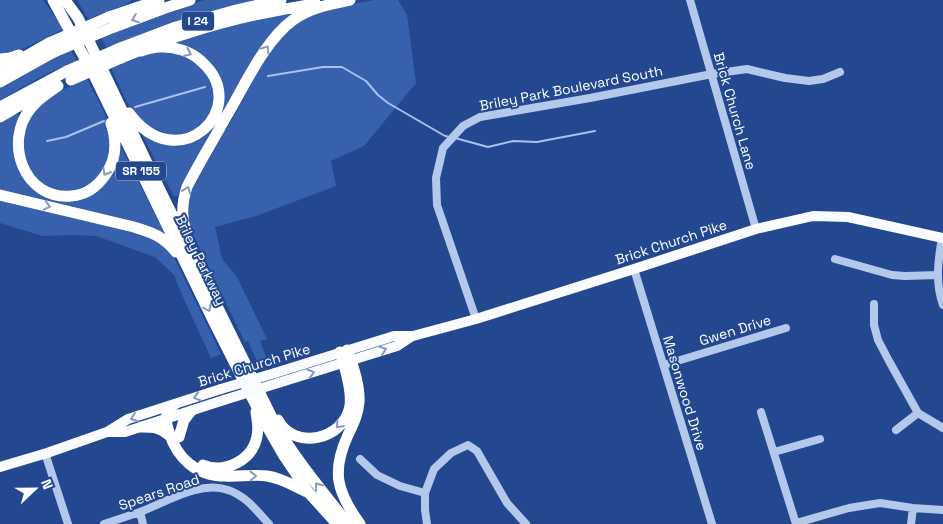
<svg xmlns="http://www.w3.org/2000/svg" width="943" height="524" viewBox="0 0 943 524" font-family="'Space Grotesk',sans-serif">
	<rect width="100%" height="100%" fill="#234890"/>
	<path fill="#3760ad" d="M0,0H43L64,29C43,39 23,51 0,55Z
		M77,0H132L127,4L88,19Z
		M204,0H254L195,16L106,48L101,37L153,16Z
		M374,0H398L407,15L416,83L364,146L331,161L336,186L256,216L215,227L222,259L237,277L267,339L260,341L268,362L259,366L248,341L245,342L191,231C187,218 186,206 191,193C194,183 201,172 207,163C214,150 222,136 230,123C248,93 268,42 297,22C319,7 349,5 374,0Z
		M306,8L292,17L184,183L177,196H174L162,174L141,132L147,136L203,135L220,80C209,57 198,56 177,45L176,43L216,30Z
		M71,50L77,61L44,75L0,100V86L46,61Z
		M163,50C175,52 189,56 199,64C219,81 219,112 198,127C191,133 182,137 173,136C168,135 163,132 158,130C152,128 145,127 141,122C129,111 119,84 111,68L148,54Z
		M87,79L102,108L109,124L110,157L98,176L89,184L77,190L66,192L46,188L30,171L23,152V133L36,108L49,97L62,90Z
		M15,114H18L21,117L15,135L35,188L82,197L119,148L121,147L163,230V234L0,191V123Z
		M0,199L135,229L169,247L221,354L211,358L182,295L174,275L155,257L96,236L76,235L43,236L0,223Z"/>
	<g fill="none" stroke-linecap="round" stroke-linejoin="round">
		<path stroke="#a8c1ed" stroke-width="2" d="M268,76L323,67H342L366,81L378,95L388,103L445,136L450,137
			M135,107L205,87
			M455,138L488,147L513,141L537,142L595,131
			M47,141L66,137L104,121"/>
		<path stroke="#b4c8ec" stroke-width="8" d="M690,0L756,229
			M942,238C938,260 935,283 943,305
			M835,259L892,275L905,276L938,275
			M634,269L712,524
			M874,304V325L878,340L889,361L918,413L943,428
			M476,319L437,205L436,178L443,148L463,126L480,117L590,98L712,74L747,69L785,78L809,81L823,79L840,72
			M664,365L786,328
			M761,412L796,524
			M896,430L918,413
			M774,452L820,439
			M45,453L68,524
			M360,459L377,475L400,486L425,493
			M140,512L143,524
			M796,523L849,508L880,503L913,508L943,510
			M104,524C116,520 128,516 140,512C166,502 200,480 228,490C246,496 257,511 269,524
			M427,524L425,510V493L434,469L451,453L468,445L477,451L507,503L526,524
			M911,524L913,508"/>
		<path stroke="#fafbff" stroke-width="10" d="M275,373L394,336H413L476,319L634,269L756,229L813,216L848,217L943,238
			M278,383L397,346L412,336
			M108,432H125L224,400
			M0,467L47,453L107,432L128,419L221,389"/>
		<path stroke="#fff" stroke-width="11" d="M53,0L95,77L214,322L265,423L284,456L309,493L337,524
			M65,0L78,18L159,188L275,424C296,460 323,492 348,524
			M109,17L159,0
			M114,27L165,8L190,0
			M118,49L176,27L236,10L281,0
			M121,58C142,50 163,41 185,34C228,20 272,10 316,4
			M0,59L10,58L19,55
			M0,71L49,43
			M0,82L54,52
			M58,86C49,92 38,99 31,108C3,142 24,200 71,196C86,195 98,186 106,174C117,158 117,141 111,123
			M0,107L67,71
			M129,113C178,180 253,108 202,62C192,52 175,46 160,47C154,47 147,49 141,51
			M0,117L37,95
			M0,195L134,227C153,233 163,236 176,252
			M186,231C181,217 182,202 187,187C199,163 213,141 226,117C244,87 264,41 293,20C310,8 330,4 350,0
			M347,350C353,365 360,386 359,402C358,415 353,424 348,435C331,472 337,492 360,524
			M174,405C164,415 165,419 169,432C177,459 197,476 225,476C239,477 254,474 267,476C282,478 294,486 307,492
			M278,420C294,451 344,440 350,406C352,390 345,367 340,352
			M142,427C155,427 159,427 170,436
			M179,437L184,420L191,411
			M203,465C225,474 253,460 257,436C259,428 257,420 256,412"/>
		<path stroke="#fafbff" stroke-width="10" d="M221,389L275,373
			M224,400L278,383"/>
		<path stroke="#fff" stroke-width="11" d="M49,43L109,17
			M54,52L114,27
			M67,71L118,49
			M71,80L121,58"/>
	</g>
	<defs><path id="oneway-chevron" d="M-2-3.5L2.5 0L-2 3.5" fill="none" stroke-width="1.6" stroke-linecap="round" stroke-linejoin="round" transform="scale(1.25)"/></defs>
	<g stroke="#869ac2">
		<use href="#oneway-chevron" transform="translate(135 19) rotate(160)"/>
		<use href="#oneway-chevron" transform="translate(266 49) rotate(-56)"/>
		<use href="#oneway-chevron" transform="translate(188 53) rotate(24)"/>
		<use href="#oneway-chevron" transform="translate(106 172) rotate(120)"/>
		<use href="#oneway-chevron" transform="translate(187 190) rotate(-70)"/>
		<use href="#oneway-chevron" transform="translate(47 206) rotate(13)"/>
		<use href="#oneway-chevron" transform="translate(208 308) rotate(64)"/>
		<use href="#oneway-chevron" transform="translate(339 425) rotate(131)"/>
		<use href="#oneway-chevron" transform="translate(253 476) rotate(-1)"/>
		<use href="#oneway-chevron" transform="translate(318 486) rotate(-128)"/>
	</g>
	<g stroke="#8499c2">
		<use href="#oneway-chevron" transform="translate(383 350) rotate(-18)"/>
		<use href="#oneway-chevron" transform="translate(311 373) rotate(-17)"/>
		<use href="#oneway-chevron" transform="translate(197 397) rotate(163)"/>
		<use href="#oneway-chevron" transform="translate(134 418) rotate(160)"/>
	</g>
	<g text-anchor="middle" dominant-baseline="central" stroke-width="4" stroke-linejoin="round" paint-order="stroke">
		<g fill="#234890" stroke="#bdc8de" stroke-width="1">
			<rect x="182" y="11.5" width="32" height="19" rx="4"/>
			<rect x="116" y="161.5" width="50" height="19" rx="4"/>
		</g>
		<g font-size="12" font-weight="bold" fill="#fff">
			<text x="198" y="21">I 24</text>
			<text x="141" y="171">SR 155</text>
		</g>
		<g font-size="14" fill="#fff" stroke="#234890">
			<text transform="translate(571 88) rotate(-11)">Briley Park Boulevard South</text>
			<text transform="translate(735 111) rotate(74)">Brick Church Lane</text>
			<text transform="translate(671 242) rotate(-18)">Brick Church Pike</text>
			<text transform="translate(201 260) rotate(64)">Briley Parkway</text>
			<text transform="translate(735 330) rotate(-17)">Gwen Drive</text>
			<text transform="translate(254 365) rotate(-17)">Brick Church Pike</text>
			<text transform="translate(685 393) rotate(73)">Masonwood Drive</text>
			<text transform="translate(159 492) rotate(-19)">Spears Road</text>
		</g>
	</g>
	<g transform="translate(35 489) rotate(68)" stroke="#234890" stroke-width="4" paint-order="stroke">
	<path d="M0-4L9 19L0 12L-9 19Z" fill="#ffffff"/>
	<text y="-8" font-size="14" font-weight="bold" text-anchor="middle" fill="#ffffff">N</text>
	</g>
</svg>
